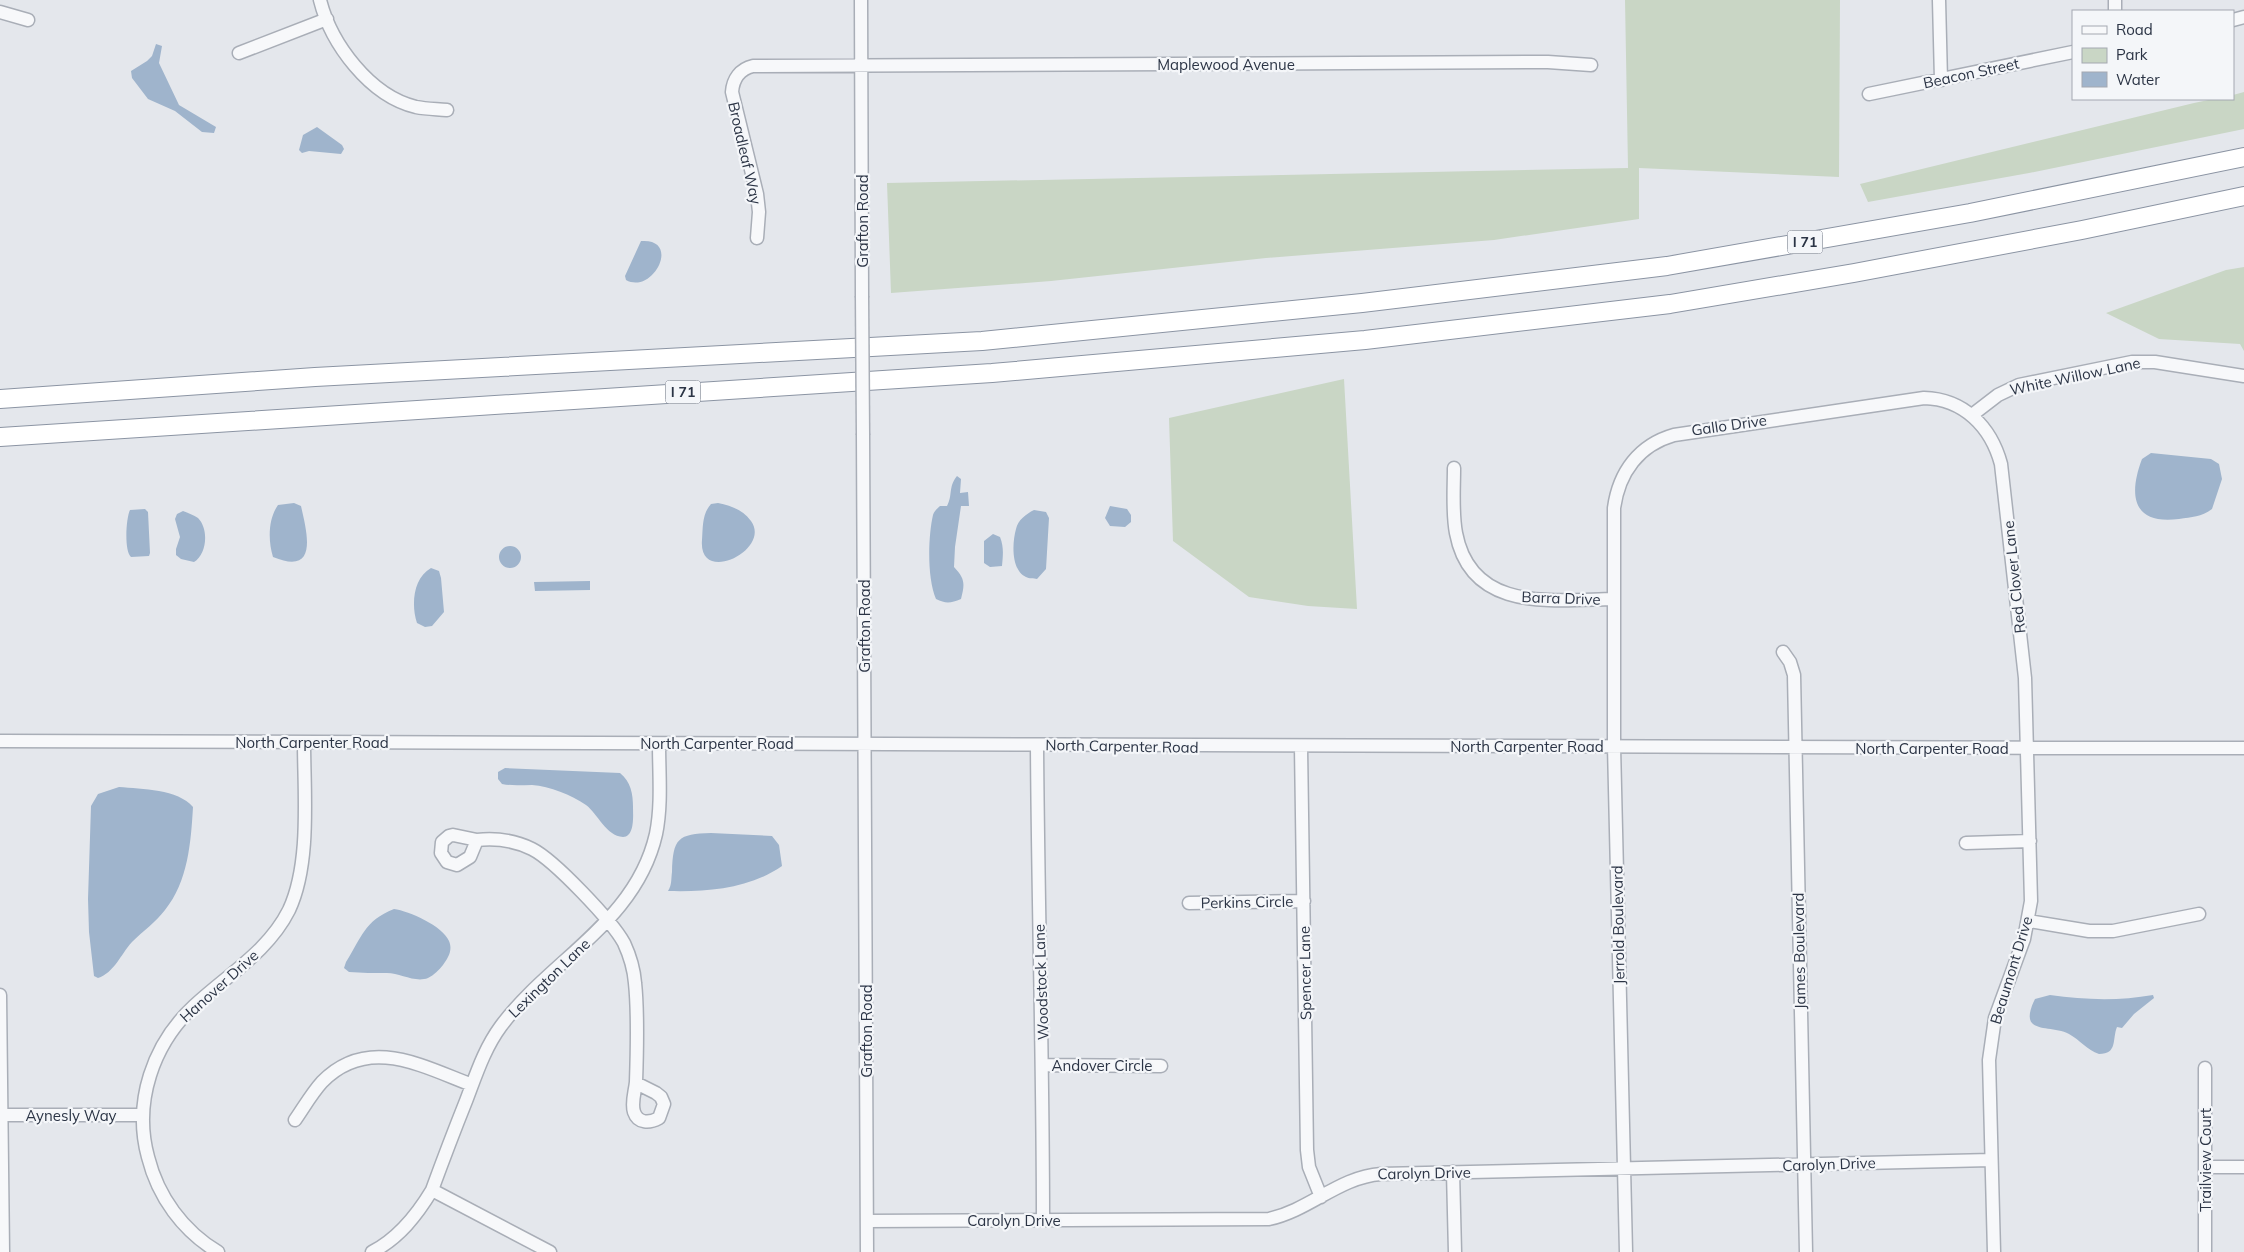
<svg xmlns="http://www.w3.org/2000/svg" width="2244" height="1252" viewBox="0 0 2244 1252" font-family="Mulish,sans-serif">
	<rect width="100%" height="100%" fill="#e4e7ec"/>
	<path fill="#c9d6c5" d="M1625,0H1840L1839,177L1639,168V219L1494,240L1266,258L1051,281L891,293L887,183L1628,168Z
		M2244,92V129L2029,173L1868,202L1860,184L2194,103L2213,99H2233V95Z
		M2244,267V351L2240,344L2159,339L2106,313L2226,270Z
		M1344,379L1357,609L1308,606L1249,597L1173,541L1169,418Z"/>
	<path fill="#9fb4cc" d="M156,44L162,46L159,63L179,105L216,127L214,133L202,132L175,111L148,99L132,78L131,71L147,61L152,56Z
		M317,127L342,145L344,149L341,154L309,151L302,153L299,150L303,135Z
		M641,241C682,238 653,295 626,280L625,276Z
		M2151,453L2211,459L2219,464L2222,479L2212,509C2201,517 2192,517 2179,519C2133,525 2128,496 2142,459Z
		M957,476L961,479L960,493L968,492L969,506H961L955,547L954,567C965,579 965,583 961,599C951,603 946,604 936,599C927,578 928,537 933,515C934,511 937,509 940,506H947C953,495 948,487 957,476Z
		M294,503L301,506C307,533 319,576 273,557C268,541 268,519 278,505Z
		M718,503C731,506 742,509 751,521C772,550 698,586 702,540C703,527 702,514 711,504Z
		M1110,506L1127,509L1131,515V522L1125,527L1110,526L1105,518Z
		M145,509L148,512L150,553L149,556L131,557C124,551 126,518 130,510Z
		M1034,510L1046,512L1049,518L1046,569L1037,579C1034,578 1029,579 1026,577C1011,570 1012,543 1016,529C1018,520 1026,514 1034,510Z
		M183,511C188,513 194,515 198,518C209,529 207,554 194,562L181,559L176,555V549L180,537L175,519L177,514Z
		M993,534L1000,537C1004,547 1003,555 1002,566L990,567L984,563V541Z
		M499 557a11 11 0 1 1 22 0a11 11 0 1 1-22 0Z
		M431,568L439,571L441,578L444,612L432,626L425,627L417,623C411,605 413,578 431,568Z
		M590,581V590L535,591L534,582Z
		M505,768L620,773C631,782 633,794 633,807C633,815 635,837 623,837C606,836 598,814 586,805C571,795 550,786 532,785C522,785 512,786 502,784L498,779V772Z
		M119,787C142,789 178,789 193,807C191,842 188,882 165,910C156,922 143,931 132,942C121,954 114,973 98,978L94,976L89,932L88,899L91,806L98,794Z
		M711,833L772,836L779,845L782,866C749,889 707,892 668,891C672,885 671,879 672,872C673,838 678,834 711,833Z
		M394,909C409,911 443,926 449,941C453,950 448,958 443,965C439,970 434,975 428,978C415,983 400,973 387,973C374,973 362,973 349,972L344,968L346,962C362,937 364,921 394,909Z
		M2050,995C2085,1000 2119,1001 2153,995L2154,998L2134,1014L2122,1028L2117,1027C2112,1039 2118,1054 2099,1054C2087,1050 2080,1040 2069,1034C2049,1024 2017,1036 2035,999Z"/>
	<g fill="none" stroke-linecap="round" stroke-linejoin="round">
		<defs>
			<path id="minor" d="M320,0C331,44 370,96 416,107C426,109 437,109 447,110
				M861,0L862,296
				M1939,0L1941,80
				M2115,0V11
				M0,12L28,20
				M2233,20L2244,17
				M239,53L327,19
				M1869,94L2073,52
				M757,238L759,212L757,194L732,92C733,79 740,69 753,66L1548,62L1591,65
				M1972,415L1998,395L2019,385L2132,362H2155L2244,376
				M863,435L867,1252
				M1454,468C1454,489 1452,512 1456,533C1471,613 1553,600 1613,599
				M1783,652L1790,662L1794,675L1806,1252
				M0,741C748,741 1496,749 2244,748
				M1037,745C1038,903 1043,1061 1043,1220
				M1301,747L1307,1150L1309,1167L1321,1197
				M453,835L477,840L470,857L457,865L447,862L441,853L442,842L449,836Z
				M477,840C496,838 514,840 532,849C554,860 612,921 624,943C630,956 634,970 635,983C638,1011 637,1053 636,1082C635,1092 631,1103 634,1112C638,1124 650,1123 659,1118L664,1104L661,1097L656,1093L636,1083
				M1966,843L2030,841
				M1189,903L1304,901
				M2029,921L2089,931H2113L2199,914
				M0,995L3,1252
				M1043,1065L1161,1066
				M2205,1068V1252
				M0,1115H143
				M295,1120C304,1107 312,1093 322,1082C368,1035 422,1066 472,1085
				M2205,1167H2244
				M1453,1172L1455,1252
				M432,1190L550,1252
				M867,1221L1269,1219C1310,1210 1339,1177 1381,1174L1991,1160
				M218,1252C183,1231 158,1197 148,1157C133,1102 153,1044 194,1006C227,975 268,952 289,910C311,863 304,793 304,742
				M372,1252C399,1238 417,1215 432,1190C443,1160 454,1131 466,1101C476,1075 484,1049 501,1026C551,959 636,922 656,834C662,805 659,773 659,744
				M1626,1252L1614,746V508C1619,472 1639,445 1674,435L1924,398C1964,399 1991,427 2001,464L2025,678L2031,901L2024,939L1995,1018L1989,1060L1994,1252"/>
			<path id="highway" d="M0,399L315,377L982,341L1362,303L1667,266L1970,213L2244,157
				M0,437L992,373L1365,340L1670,304L1854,273L2082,230L2244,196"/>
		</defs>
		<use href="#minor" stroke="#a9aeb7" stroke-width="15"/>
		<use href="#highway" stroke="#8b94a3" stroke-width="20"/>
		<use href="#minor" stroke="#f7f8fa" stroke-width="12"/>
		<use href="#highway" stroke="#fff" stroke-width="18"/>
		<defs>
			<path id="minor-bridge" d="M862,296L863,435"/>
		</defs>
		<use href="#minor-bridge" stroke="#a9aeb7" stroke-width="15" stroke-linecap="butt"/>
		<use href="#minor-bridge" stroke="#f7f8fa" stroke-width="12"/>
	</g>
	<g text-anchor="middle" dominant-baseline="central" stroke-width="4.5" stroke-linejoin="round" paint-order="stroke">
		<g fill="#f4f6f9" stroke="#676e7b" stroke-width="1">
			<rect x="1787.5" y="230.5" width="35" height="23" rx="4"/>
			<rect x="665.5" y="380.5" width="35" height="23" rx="4"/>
		</g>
		<g font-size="14" font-weight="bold" fill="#2b3445">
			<text x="1805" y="242">I 71</text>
			<text x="683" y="392">I 71</text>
		</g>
		<g font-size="15" fill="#2b3445" stroke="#f4f6f9">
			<text x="1226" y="64">Maplewood Avenue</text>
			<text transform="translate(1971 73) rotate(-12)">Beacon Street</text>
			<text transform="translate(745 153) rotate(77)">Broadleaf Way</text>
			<text transform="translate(862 221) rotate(-90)">Grafton Road</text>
			<text transform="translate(2075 376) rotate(-12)">White Willow Lane</text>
			<text transform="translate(1729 425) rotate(-8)">Gallo Drive</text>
			<text transform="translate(2014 577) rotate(-96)">Red Clover Lane</text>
			<text transform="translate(1561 598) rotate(2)">Barra Drive</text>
			<text transform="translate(864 626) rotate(-90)">Grafton Road</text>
			<text x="312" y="742">North Carpenter Road</text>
			<text x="717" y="743">North Carpenter Road</text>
			<text transform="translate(1122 746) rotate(1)">North Carpenter Road</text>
			<text x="1527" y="746">North Carpenter Road</text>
			<text x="1932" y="748">North Carpenter Road</text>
			<text transform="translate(1247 902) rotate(-1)">Perkins Circle</text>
			<text transform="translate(1618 925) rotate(-91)">Jerrold Boulevard</text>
			<text transform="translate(1799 951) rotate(-91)">James Boulevard</text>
			<text transform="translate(2011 970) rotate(-73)">Beaumont Drive</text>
			<text transform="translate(1305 973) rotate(-91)">Spencer Lane</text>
			<text transform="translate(549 978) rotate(-44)">Lexington Lane</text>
			<text transform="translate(1041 982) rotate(-92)">Woodstock Lane</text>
			<text transform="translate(219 986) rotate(-42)">Hanover Drive</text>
			<text transform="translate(866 1031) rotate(-90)">Grafton Road</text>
			<text x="1102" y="1065">Andover Circle</text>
			<text x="71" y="1115">Aynesly Way</text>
			<text transform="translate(2205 1160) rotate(-90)">Trailview Court</text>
			<text transform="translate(1829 1164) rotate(-2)">Carolyn Drive</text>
			<text transform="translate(1424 1173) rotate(-1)">Carolyn Drive</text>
			<text x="1014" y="1220">Carolyn Drive</text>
		</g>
	</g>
	<rect x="2072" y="10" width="162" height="90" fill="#f4f6f9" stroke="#a4a8b1"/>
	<rect x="2082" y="26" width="25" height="8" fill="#f7f8fa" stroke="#a4a8b1"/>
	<text x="2116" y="35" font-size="15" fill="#2b3445">Road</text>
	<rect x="2082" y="48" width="25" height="15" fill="#c9d6c5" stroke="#a4a8b1"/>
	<text x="2116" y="60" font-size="15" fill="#2b3445">Park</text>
	<rect x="2082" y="72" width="25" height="15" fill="#9fb4cc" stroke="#a4a8b1"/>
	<text x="2116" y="85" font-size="15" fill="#2b3445">Water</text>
</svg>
